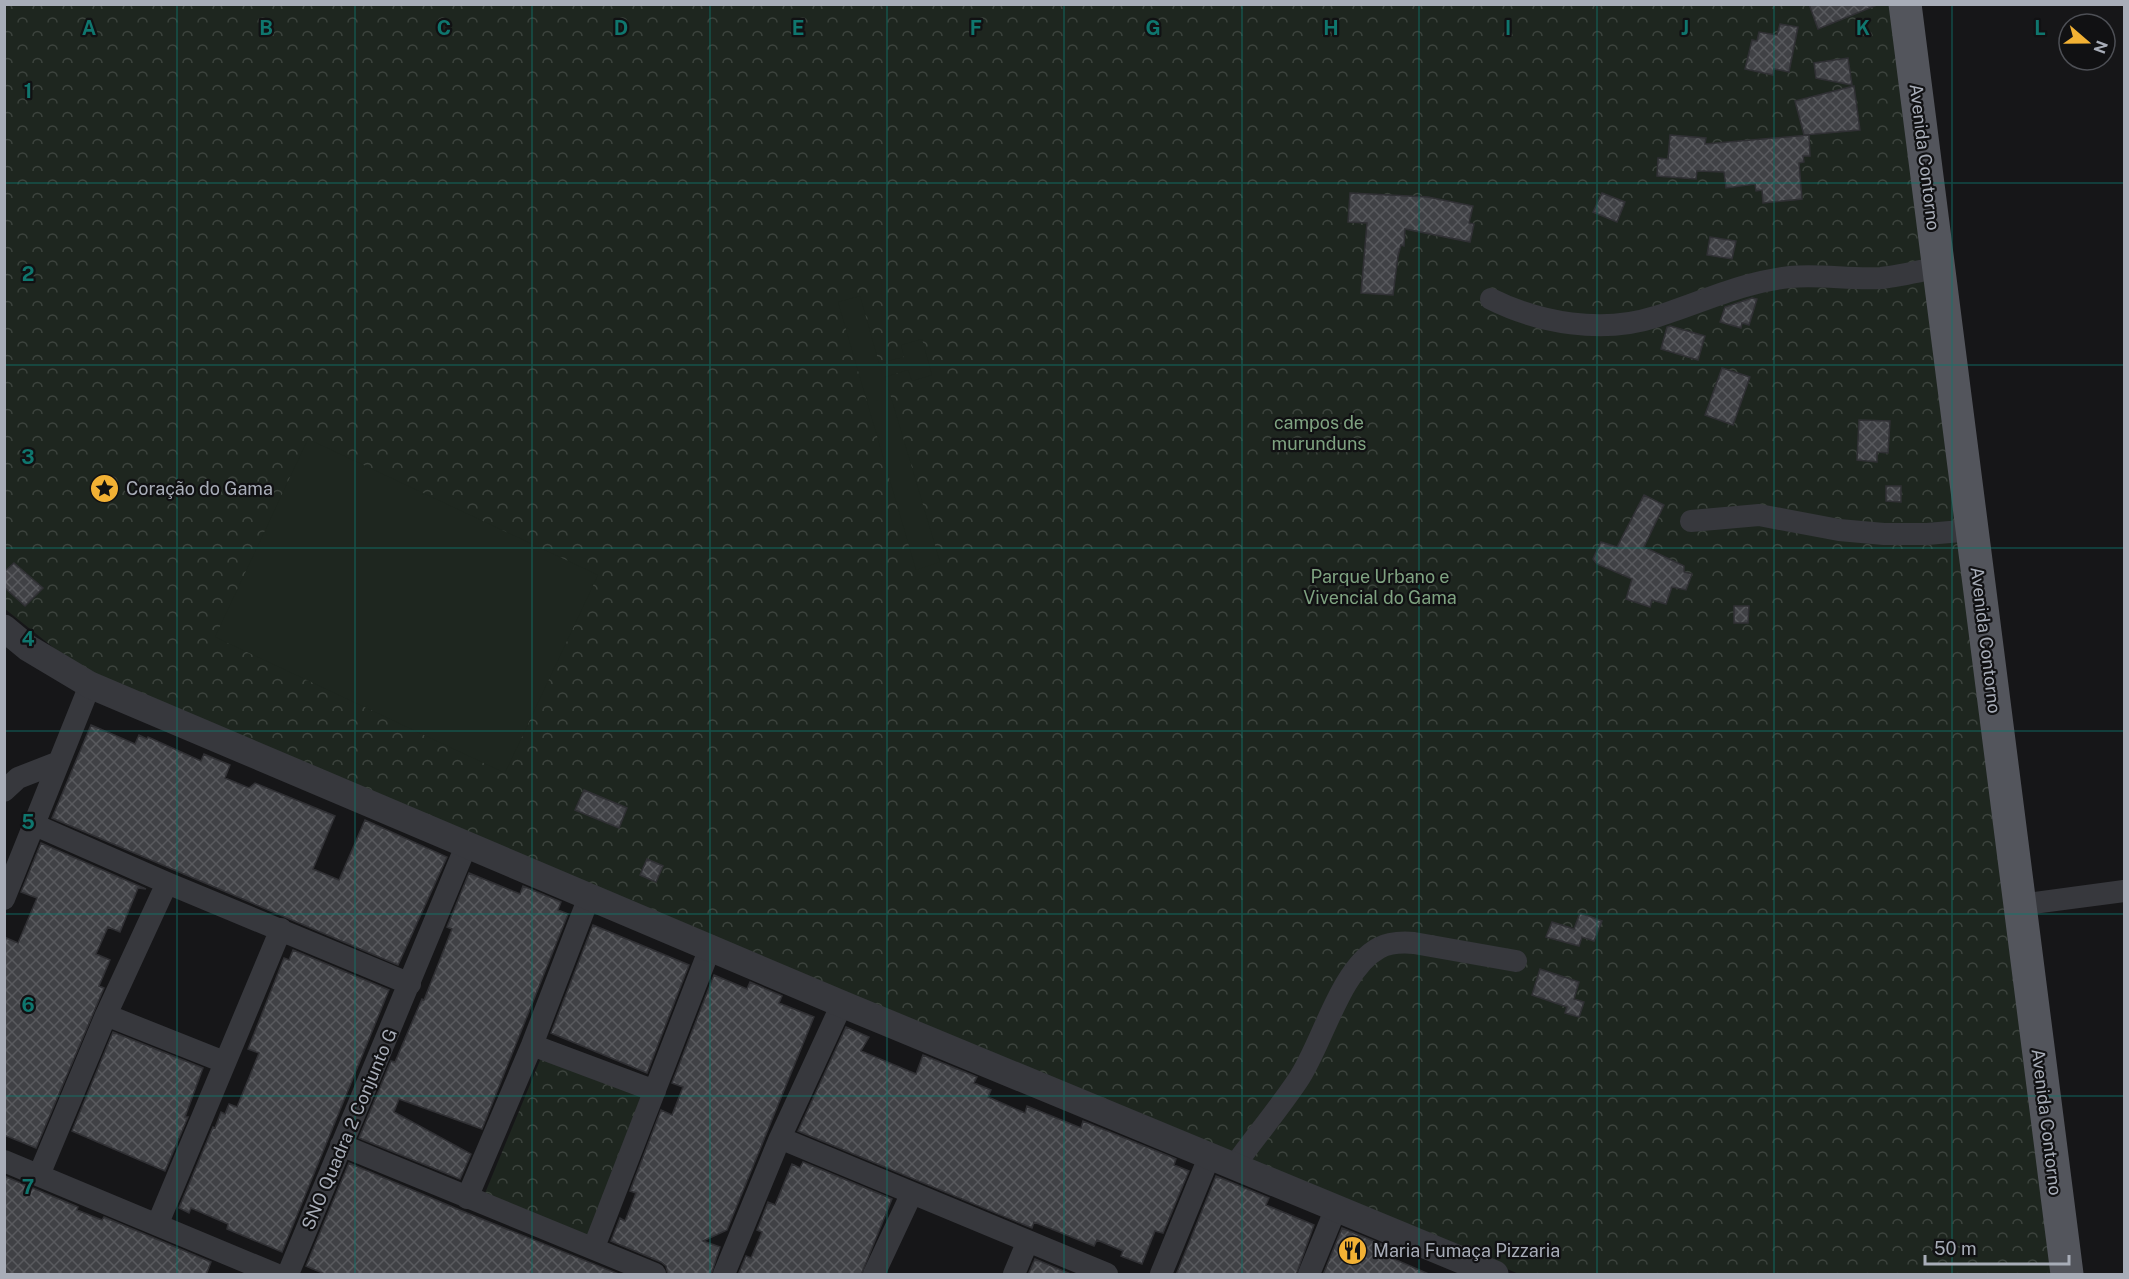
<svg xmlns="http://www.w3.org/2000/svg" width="2129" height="1279" viewBox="0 0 2129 1279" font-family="'Public Sans',sans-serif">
	<defs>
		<pattern id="park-crowns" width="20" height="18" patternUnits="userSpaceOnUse" patternTransform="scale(1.5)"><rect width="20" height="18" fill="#1e261f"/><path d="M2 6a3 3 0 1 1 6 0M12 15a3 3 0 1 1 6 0" fill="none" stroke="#3c433d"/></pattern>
		<pattern id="building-cross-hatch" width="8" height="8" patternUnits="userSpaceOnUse" patternTransform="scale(1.5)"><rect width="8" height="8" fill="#404145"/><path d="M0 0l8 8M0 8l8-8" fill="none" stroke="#595a5e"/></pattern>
	</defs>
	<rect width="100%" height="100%" fill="#161618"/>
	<path fill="url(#park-crowns)" d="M4,5H1892L2056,1274H1519L89,676L5,609Z
		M541,1058L648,1099L592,1239L483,1198Z"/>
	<path fill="#1e261f" d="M860,296L879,363L904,357L901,345L922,339L932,375L912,381L908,370L885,377L940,562L916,570L838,302Z
		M308,439L598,575L505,773L215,637Z"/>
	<path fill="url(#building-cross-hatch)" stroke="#303034" stroke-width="1.5" d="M1809,4H1877V5L1818,29Z
		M1780,24L1798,27L1789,72L1774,69L1773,75L1745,69L1752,40L1757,41L1759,32L1777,35Z
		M1848,58L1852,85L1816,78L1814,63Z
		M1854,86L1860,130L1804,135L1795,101Z
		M1670,135L1706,138L1705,144L1809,135L1810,156H1803L1804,162L1799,163L1802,199L1763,203L1762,190L1756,191L1755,184L1726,188L1724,172L1697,171L1696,179L1657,176L1658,158L1668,159Z
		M1350,193L1428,197L1473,206L1469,223L1474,224L1470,242L1405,229L1404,246L1401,245L1398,256L1393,295L1361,293L1367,223L1348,222Z
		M1602,193L1625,202L1617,222L1593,212Z
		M1710,237L1736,241L1732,259L1707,255Z
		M1752,298L1757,299L1749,325L1742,323L1741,328L1720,322L1725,307Z
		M1670,326L1705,336L1698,360L1661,349L1667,327Z
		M1722,368L1750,377L1733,425L1705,415Z
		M1859,420L1890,421L1888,453L1877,452V462L1857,460Z
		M1886,486H1901V502L1886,501Z
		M1644,495L1664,505L1644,547L1684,566V572L1692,574L1686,590L1672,587L1666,604L1652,600L1650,607L1626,599L1632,579L1597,564L1593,559L1601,542L1617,547Z
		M14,563L43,588L25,606L4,587V572Z
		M1734,606H1749L1748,623H1734Z
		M91,725L135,744L139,735L147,739L148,737L201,761L204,754L230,765L225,778L249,788L255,783L335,816L313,869L339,880L365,820L447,857L398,965L52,818Z
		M584,790L627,808L619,828L575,810Z
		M41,843L146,889L138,888L120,932L108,927L96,954L110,960L99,986L104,988L36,1148L4,1135V937L18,943L37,898L21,892Z
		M647,859L663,866L656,882L640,875Z
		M469,873L520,894L523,886L561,902L558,910L568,914L482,1129L399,1099L394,1112L471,1154L460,1179L359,1138L391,1061L395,1062L422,999L424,1000L452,929L447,927Z
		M1580,913L1602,921L1594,941L1582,937L1579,946L1546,937L1552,922L1574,929Z
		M593,925L689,965L647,1073L551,1033Z
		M293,950L389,990L282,1252L227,1229L228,1224L191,1208L189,1213L179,1208L213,1127L215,1128L221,1112L225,1114L229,1104L237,1107L259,1053L248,1049L284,958L289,960Z
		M1540,969L1579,982L1574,999L1584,1002L1579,1017L1565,1013L1567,1007L1532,995Z
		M714,975L747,989L750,982L782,996L779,1003L814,1017L727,1230L703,1241L720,1247L711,1275H668L666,1266L661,1262L611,1241L620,1218L625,1221L636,1193L630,1191L661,1110L672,1115L683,1087L672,1083Z
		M846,1027L869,1037L861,1051L916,1074L923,1055L977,1077L974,1083L991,1090L988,1097L1025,1113L1027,1106L1081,1128L1083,1121L1176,1159L1174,1165L1189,1171L1163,1233L1155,1231L1142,1264L1121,1256L1123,1251L1097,1240L1094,1246L1034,1222L1032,1228L798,1131Z
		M113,1032L203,1068L185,1117H188L165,1171L72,1131Z
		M803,1162L892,1199L861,1275H738L746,1256L751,1258L762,1232L757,1230L768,1202L775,1205L792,1164L800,1168Z
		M349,1163L462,1211L621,1275H327L306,1266Z
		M4,1176L78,1207L77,1210L102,1220L104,1217L211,1262L206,1275H4Z
		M1216,1176L1269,1198L1266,1205L1314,1225L1296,1275H1176Z
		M1342,1228L1391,1248L1387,1256L1431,1275H1323Z
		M1035,1259L1073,1275H1028Z"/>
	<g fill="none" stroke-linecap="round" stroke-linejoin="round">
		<path stroke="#37383d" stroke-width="22" d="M1491,299C1539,323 1602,334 1655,317C1700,303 1742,282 1790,277C1820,274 1851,280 1881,278C1900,276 1920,271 1939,267
			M1691,521L1759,515L1839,530L1884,534H1927L1973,530
			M4,791L18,778L59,762
			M35,825L167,883L410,984
			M4,899L90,685
			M2019,905L2124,891
			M106,1015L224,1062
			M532,1045L655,1091
			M780,1138L1107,1274
			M341,1145L655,1274
			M4,1161L275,1274
			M1235,1165C1255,1137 1278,1110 1298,1080C1322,1045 1340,969 1379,948C1390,942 1402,942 1414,943L1516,961
			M39,1175L106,1015L167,883
			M467,1198L532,1045L589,897
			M158,1223L281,929
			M594,1247L710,948
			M288,1274L466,846
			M724,1274L780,1138L842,1004
			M874,1274L911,1195
			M1014,1274L1027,1243
			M1161,1274L1210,1155
			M1309,1274L1336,1208"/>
		<path stroke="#37383d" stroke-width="27" d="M4,628L28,648L90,685L842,1004L1495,1274"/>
		<path stroke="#53555c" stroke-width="33" d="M1905,4L2067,1274"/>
	</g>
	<path fill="none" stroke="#0f766e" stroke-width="1.5" stroke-opacity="0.55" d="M177,4V1274M355,4V1274M532,4V1274M710,4V1274M887,4V1274M1064,4V1274M1242,4V1274M1419,4V1274M1597,4V1274M1774,4V1274M1952,4V1274M4,183H2124M4,365H2124M4,548H2124M4,731H2124M4,914H2124M4,1096H2124"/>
	<defs>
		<symbol id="sight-disc" viewBox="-11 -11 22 22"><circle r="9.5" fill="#f2b134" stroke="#111113"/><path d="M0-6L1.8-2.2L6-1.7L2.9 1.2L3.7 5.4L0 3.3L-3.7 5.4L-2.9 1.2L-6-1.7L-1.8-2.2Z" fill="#111"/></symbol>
		<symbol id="restaurant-disc" viewBox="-11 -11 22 22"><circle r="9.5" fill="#f2b134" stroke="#111113"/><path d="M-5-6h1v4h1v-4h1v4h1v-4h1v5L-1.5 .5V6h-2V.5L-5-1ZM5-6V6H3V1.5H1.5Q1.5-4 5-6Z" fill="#111"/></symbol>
	</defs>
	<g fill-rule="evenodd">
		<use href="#sight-disc" x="88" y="472" width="33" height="33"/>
		<use href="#restaurant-disc" x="1336" y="1234" width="33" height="33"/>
	</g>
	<g text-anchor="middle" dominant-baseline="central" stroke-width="4.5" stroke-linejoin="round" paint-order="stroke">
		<g font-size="18" fill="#a8adb8" stroke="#111113">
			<text transform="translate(1925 157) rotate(83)">Avenida Contorno</text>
			<text transform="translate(1986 640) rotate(83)">Avenida Contorno</text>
			<text transform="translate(2047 1122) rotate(83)">Avenida Contorno</text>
			<text transform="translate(349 1129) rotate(-67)">SNO Quadra 2 Conjunto G</text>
		</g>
		<g font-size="18" fill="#7fa381" stroke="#111113">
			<text x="1319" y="422">campos de<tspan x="1319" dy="21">murunduns</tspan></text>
			<text x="1380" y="576">Parque Urbano e<tspan x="1380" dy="21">Vivencial do Gama</tspan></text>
		</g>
		<g font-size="18" fill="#a8adb8" stroke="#111113" text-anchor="start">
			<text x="126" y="488">Coração do Gama</text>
			<text x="1373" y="1250">Maria Fumaça Pizzaria</text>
		</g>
	</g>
	<g font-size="20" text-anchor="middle" font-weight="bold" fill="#0f766e" stroke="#111113" stroke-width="4.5" stroke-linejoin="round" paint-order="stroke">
		<text x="89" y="35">A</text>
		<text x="266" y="35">B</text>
		<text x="444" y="35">C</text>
		<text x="621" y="35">D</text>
		<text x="798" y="35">E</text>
		<text x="976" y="35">F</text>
		<text x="1153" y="35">G</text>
		<text x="1331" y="35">H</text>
		<text x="1508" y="35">I</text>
		<text x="1685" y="35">J</text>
		<text x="1863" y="35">K</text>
		<text x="2040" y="35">L</text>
		<text x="28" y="98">1</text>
		<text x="28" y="281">2</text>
		<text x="28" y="464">3</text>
		<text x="28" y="646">4</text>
		<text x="28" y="829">5</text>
		<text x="28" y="1012">6</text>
		<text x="28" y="1194">7</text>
	</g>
	<rect width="2129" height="1279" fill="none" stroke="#a8adb8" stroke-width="12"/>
	<g transform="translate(2087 42) rotate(110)"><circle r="28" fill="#111113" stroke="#4d4f55" stroke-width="1.5"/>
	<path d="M0-4.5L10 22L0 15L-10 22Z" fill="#f2b134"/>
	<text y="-9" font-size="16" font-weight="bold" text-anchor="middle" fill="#a8adb8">N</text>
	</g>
	<path d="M1925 1255v9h144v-9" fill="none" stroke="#a8adb8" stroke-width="3"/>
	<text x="1934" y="1255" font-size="18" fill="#a8adb8" stroke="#111113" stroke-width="4.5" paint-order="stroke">50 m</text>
</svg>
